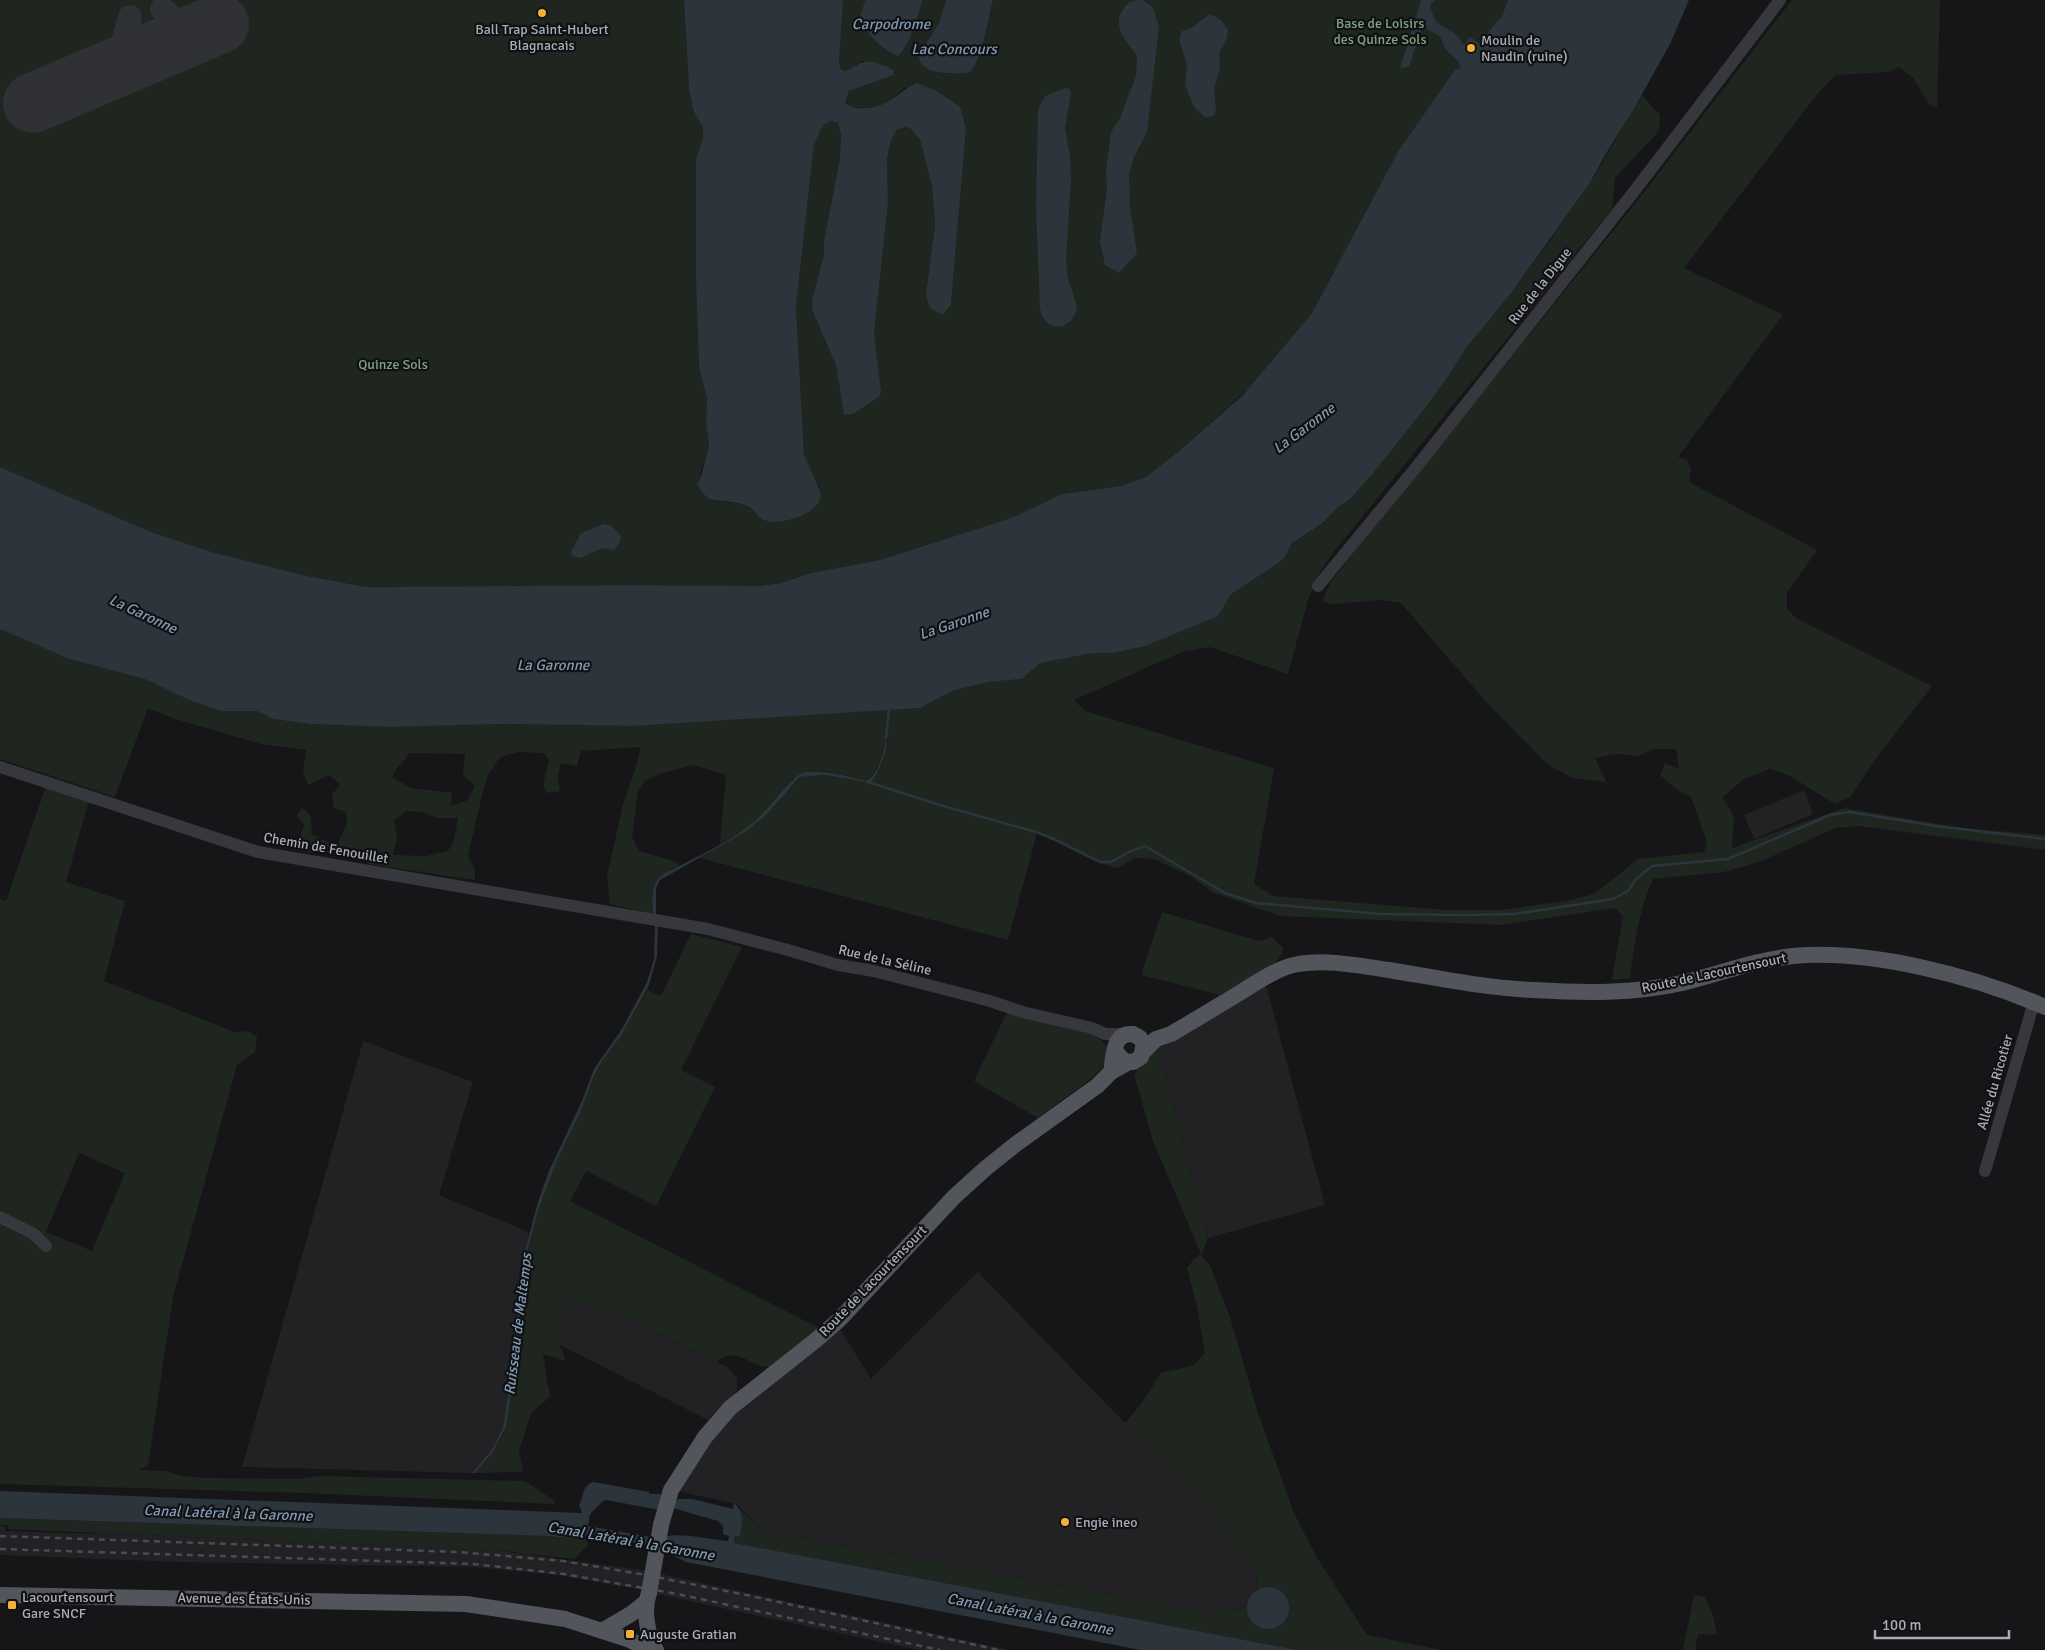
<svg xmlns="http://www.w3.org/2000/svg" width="2045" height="1650" viewBox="0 0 2045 1650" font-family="Signika,sans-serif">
	<rect width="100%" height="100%" fill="#161618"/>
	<path fill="#222225" d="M1804,790L1813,814L1754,839L1744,815Z
		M1266,985L1325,1205L1208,1238L1158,1046Z
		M363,1041L473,1082L439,1195L529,1232L520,1271V1288L513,1364L503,1427L493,1448L472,1473L242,1467Z
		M978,1272L1225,1526L1256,1574L1258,1594L1242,1609L1206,1612L761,1530L737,1504L678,1491L689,1471L735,1411L839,1327L871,1379Z
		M569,1297L597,1311L628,1318L727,1367L737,1378V1391L732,1397L716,1410L708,1420L560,1345Z
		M0,1526H5V1531L97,1534V1533L494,1550L648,1571L644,1590L551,1574L473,1567L179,1562L0,1555Z
		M656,1573L1010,1650H918L652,1593Z"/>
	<path fill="#1e261f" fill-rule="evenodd" d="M0,0H684L689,89L693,110L703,128V137L696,159V280L699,367L707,398L706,424L709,444L697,485L707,498C730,507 744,496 761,519L820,488L811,475L804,454L796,307L814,144L823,125L831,121L838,123L841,135L840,158L824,240V255L813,312L836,365L844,415L879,396L874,333L888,203L887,158L891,140L897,130L905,127L911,129L920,140L932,186L935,225L926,293L942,314L951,305L966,128L906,87C899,92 891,101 883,104C872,109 854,110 845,102L849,91L894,75L863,61L845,71L841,69L839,63L843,0H865L860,17L918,12L923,0H946L939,23L919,55C926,76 950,76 970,72C983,58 989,19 993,0H1421L1401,68L1424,22L1440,30L1448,52L1460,61L1461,68L1333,273L1312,313L1264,370L1257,381L1178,452L1147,477L1121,486L1062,494L1011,518L880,560L811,573L781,583L759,586L632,585L366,587L302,575L212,552L151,532L0,467Z
		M1436,0H1508L1502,16L1488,32L1481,44L1464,45L1455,33L1441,27L1434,21L1430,5Z
		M1792,0H1940L1937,108L1929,104L1913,78L1899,67L1888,72L1836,75L1819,92L1684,268L1783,315L1678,457L1687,460L1691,469L1689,482L1817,550L1787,593V609L1796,618L1932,686L1878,756L1850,797L1835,804L1788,775L1770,769L1744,779L1723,797L1734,817L1732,848L1844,808L1962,828L2045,835V850L1858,826L1836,828L1759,862L1724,872L1653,879C1639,910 1634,945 1630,978L1612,980L1623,916L1615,908L1501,925L1280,916L1212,892L1192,877L1154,859L1135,858L1118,868L1098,863L1037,833L1008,940L700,858L755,825L801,777L826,775L870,783C880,775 886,753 888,740L886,738C883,751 878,775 866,781C847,776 820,766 801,774C789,778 769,809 758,818C747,829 733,837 720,844L726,775L694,765L662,773L645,781L638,791L632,837L639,851L677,862L679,865C654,879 650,884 653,914L610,904L607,876L623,804L636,767L641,747L581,751L577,766L561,763L558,777L560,791L547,793L543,784L549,761L544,753L518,752L500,757L488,775L483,791L468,856L475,870V880L368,864L362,854L313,853L297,850L304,825L297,816L302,807L311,817L312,834L327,842L338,843L347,823L346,812L334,808L332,795L340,784L329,775L308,785L303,773L306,750L261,744L175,719L148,708L115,797L0,759V629L69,659L145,679L189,700L221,711H257L273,719L310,724L392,727L503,724L633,726L920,708L955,690L989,682L1022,679L1040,663L1093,653H1113L1218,616L1230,594L1277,564L1285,557L1292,543L1323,524L1338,507L1349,500L1371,476L1422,412L1447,378L1466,348L1512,292L1542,252L1590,183L1642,95L1660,115L1659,131L1615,178L1612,209L1332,554L1318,575L1308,600L1288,674L1210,647L1182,652L1074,700L1085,711L1274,768L1254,884L1273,896L1448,910H1500L1566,901L1594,894L1638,859L1704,852L1707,842L1691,797L1679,791L1660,775L1665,763L1679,769L1676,749H1653L1638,756L1617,754L1595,758L1606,782L1572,778L1547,764L1487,703L1401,603L1381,600L1333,604L1322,602L1330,583L1354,552L1638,200ZM410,753L465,754L463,775L475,786L468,800L451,806L452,793L411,788L392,777L396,770ZM406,811L423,812L437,818H458L454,840L448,851L426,856L393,855L397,838L394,821Z
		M46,786L89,800L66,882L125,901L104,981L235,1032L249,1031L257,1037L255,1052L237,1065L173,1297L148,1466L139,1470L165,1471L182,1476L208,1478L298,1479L320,1476L525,1481L555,1501L554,1504L303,1493L0,1484V899L6,901ZM79,1153L125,1173L92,1251L46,1232Z
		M1162,912L1259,941L1272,937L1283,948L1282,954L1275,963L1220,995L1141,975Z
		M691,934L742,947L681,1070L715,1087L656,1206L586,1171L570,1201L819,1328C810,1335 783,1362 774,1365C751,1374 741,1342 717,1362L628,1318L597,1311L569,1298L560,1345L566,1361L543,1354C546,1368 546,1383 551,1396L531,1413L519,1451L523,1472L475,1473C488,1459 500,1445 506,1427L516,1361L522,1295L523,1266L539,1208L557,1159L580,1113L594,1076L602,1061L621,1036L647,990L661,996Z
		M1007,1012L1091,1034C1129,1053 1096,1074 1076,1090C1063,1099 1050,1109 1038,1118L974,1081Z
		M1158,1046L1208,1238L1201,1255L1210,1265L1230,1317L1258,1413L1294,1513L1316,1556L1367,1635L1441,1650H1297L733,1543L735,1536L739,1537L740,1509L761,1530L1206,1612L1242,1609L1258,1594L1256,1574L1225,1526L1125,1423L1141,1404L1161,1373L1194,1365L1205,1353L1197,1308L1187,1268L1194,1259L1201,1254L1153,1141L1134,1074L1137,1073L1136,1070Z
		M0,1518L549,1536L585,1540L589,1544L574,1559L494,1550L8,1529V1525H0Z
		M1694,1595L1705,1597L1713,1615L1717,1635L1698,1634L1695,1650H1683Z"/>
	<path fill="#2c353c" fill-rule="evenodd" d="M684,0H843L839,63L841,69L845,71C869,58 869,59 894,70V75L849,91L845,102C854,111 871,109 883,104C895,99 904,88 917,83L938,92L960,107L966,128L951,305L943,314C930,311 928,306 926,293L935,225L932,186L920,140L911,129L905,127L897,130L891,140L887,158L888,203L874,333L881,392L880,396L853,414L844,415L836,365L813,312L812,301L824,255V240L840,158L841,135L838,123L831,121L823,125L814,144L796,307L804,454C806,462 822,492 821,496C819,514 777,528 762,519C754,514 756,508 741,504C730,501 718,502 707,498L697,485L702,473L709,444L706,424L707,398L699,367L696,280V159L703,137V128L693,110L689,89Z
		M865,0H923C915,20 913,40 898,56C878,46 869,37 860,17Z
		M946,0H993C988,20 983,58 970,72C956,75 918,76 919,55L939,23Z
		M1143,0L1153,7L1159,27L1147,132L1134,157L1129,174L1130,208L1137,253L1119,273L1105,265L1100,242L1107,188L1106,171L1111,132L1120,118L1136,76L1137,56C1128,42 1111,27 1123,10C1128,1 1133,0 1143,0Z
		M1421,0H1436L1430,5C1436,26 1436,22 1453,32C1458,35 1461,41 1464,45L1470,37L1481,44L1488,32L1502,16L1508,0H1689L1670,44L1631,114L1605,155L1590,183L1512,292L1466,348L1447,378L1422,412L1371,476L1349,500L1338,507L1322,524L1292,543L1285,557L1277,564L1231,594L1218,616L1145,646L1113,653H1093L1040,663L1022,679L989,682L955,690L920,708L633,726L503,724L392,727L310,724L273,719L257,711H221L189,700L145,679L69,659L0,629V467L151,532L212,552L302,575L366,587L632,585L759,586L781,583L811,573L880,560L1011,518L1062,494L1121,486L1146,477L1178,452L1243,395L1312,313L1399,150L1455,70L1461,68C1459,59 1454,58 1448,52C1443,47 1443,42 1440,36L1428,30L1424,22L1409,67L1400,68Z
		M1210,14L1221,20L1228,30L1227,38L1219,53L1220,69L1214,88L1216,112L1214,115L1206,118L1194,107L1185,85L1187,65L1180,42V35L1182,31L1191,28Z
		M1065,88L1069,89L1071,93L1065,128L1070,157L1071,177L1066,261L1068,278L1077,306C1074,332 1044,334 1040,308L1036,207L1038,110L1045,96Z
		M604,524L612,526L621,536C620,543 618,547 613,550L602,548L580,558L572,556L571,552L581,533Z
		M886,737C890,746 878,777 870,783L826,775L800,777L767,814L747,831L660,880L656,888V914H653C652,899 650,885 662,875C693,858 730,843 757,819C768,810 791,777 802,773C822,768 846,776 866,781C879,775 884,750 886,737Z
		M655,923L658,924L657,956L649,985L621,1036L602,1061L594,1076L580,1113L557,1160L539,1208L523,1266L522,1295L516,1361L506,1427L493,1452L475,1473H472L493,1448L503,1427L513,1364L520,1288L521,1265L538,1202L549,1171L582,1101L594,1069L622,1029L647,982L654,959Z
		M594,1482L649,1492V1494H661L663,1499L677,1501V1499H692L733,1509L734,1503C745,1513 742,1524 740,1537L735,1536L734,1543L1297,1650H1141L686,1562L655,1547L586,1534L585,1540L549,1536L0,1518V1491L581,1513L582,1512L579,1506L585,1488L590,1483ZM606,1500L660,1510L662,1505L718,1521L723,1526V1534L729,1536L728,1541C705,1539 680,1531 657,1538L588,1526L590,1514L603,1501Z
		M1247 1608a21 21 0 1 1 42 0a21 21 0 1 1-42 0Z"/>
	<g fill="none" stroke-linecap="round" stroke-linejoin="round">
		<path stroke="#2c353c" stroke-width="2.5" d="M886,738L889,709
			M868,782L940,805L1036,832L1054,839L1100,862H1111L1129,852L1145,846L1225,893L1256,903L1381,914L1465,915L1515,914L1613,899L1628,891L1636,879L1652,866L1728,859L1830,815L1850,812L1936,826L2045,839"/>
		<path stroke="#303135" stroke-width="24" d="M162,9L194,35
			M116,68L130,17"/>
		<path stroke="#303135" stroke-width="60" d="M33,103L219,24"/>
		<path stroke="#37383d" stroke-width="12" d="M1318,586L1418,465L1636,189L1780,0
			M0,767L258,852L708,929L788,950L838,965L874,971L990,1001L1022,1012L1092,1028L1105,1034H1125
			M1985,1171L2034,1002
			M0,1217L34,1234L46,1246"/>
		<path stroke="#53555c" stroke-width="16" d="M1143,1052L1156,1039L1171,1034C1195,1020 1218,1006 1241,992C1259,981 1277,968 1298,964C1328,959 1360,966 1389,970C1437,978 1485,988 1533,990C1583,993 1634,994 1682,983C1719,974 1755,960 1793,956C1870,949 1974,976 2045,1007
			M1111,1072C1114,1057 1112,1032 1133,1034L1140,1038L1144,1044L1141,1057L1133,1062L1124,1061L1116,1052
			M661,1525L671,1490L705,1437L730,1408L816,1340L839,1320L954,1197L986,1168L1016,1144L1097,1086L1111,1072L1129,1062
			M649,1593C643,1609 647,1635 656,1650
			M0,1595L466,1604L565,1619L630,1640L650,1650
			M602,1631L631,1614L646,1602"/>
		<path stroke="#4a4c52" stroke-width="2.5" stroke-dasharray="6 5" stroke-linecap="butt" d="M0,1536L459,1552L563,1561L646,1575L751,1596L999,1650
			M0,1549L473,1564L564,1574L677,1594L940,1650"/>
		<path stroke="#53555c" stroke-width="16" d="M649,1593L661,1525"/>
	</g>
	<g fill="#f2b134" stroke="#111113" stroke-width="2">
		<circle cx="542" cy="13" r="5"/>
		<circle cx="1471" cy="48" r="5"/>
		<circle cx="1065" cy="1522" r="5"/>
		<rect x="7" y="1600" width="10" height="10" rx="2.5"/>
		<rect x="625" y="1629" width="10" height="10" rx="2.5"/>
	</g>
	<g text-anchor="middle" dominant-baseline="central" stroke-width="4.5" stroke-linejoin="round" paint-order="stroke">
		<g font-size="14" fill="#7fa381" stroke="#111113">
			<text x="1380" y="23">Base de Loisirs<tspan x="1380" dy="16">des Quinze Sols</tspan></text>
			<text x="393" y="364">Quinze Sols</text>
		</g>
		<g font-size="14" fill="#a8adb8" stroke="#111113" text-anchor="start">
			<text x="542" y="29" text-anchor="middle">Ball Trap Saint-Hubert<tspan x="542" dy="16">Blagnacais</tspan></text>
			<text x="1481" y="40">Moulin de<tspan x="1481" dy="16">Naudin (ruine)</tspan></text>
			<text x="1075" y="1522">Engie ineo</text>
			<text x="22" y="1597">Lacourtensourt<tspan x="22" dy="16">Gare SNCF</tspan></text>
			<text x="640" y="1634">Auguste Gratian</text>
		</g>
		<g font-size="14" fill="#a8adb8" stroke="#111113">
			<text transform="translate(1540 286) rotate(-52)">Rue de la Digue</text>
			<text transform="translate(326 848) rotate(10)">Chemin de Fenouillet</text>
			<text transform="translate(885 960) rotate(13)">Rue de la Séline</text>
			<text transform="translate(1714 973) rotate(-12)">Route de Lacourtensourt</text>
			<text transform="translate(1995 1082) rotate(-74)">Allée du Ricotier</text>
			<text transform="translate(873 1281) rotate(-46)">Route de Lacourtensourt</text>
			<text transform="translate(244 1599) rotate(1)">Avenue des États-Unis</text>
		</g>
		<g font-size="15" font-style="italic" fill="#7f9bb3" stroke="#111113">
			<text x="891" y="24">Carpodrome</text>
			<text x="954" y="49">Lac Concours</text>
			<text transform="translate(1304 428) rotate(-37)">La Garonne</text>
			<text transform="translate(143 614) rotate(25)">La Garonne</text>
			<text transform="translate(954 623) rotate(-19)">La Garonne</text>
			<text x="553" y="665">La Garonne</text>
			<text transform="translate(518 1324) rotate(-83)">Ruisseau de Maltemps</text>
			<text transform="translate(228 1513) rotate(2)">Canal Latéral à la Garonne</text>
			<text transform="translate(631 1541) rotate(10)">Canal Latéral à la Garonne</text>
			<text transform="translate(1030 1614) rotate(11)">Canal Latéral à la Garonne</text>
		</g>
	</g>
	<path d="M1875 1630v8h134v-8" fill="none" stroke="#a8adb8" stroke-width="2.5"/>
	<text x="1882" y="1630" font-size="15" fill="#a8adb8" stroke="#111113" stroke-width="4" paint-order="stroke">100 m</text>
</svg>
